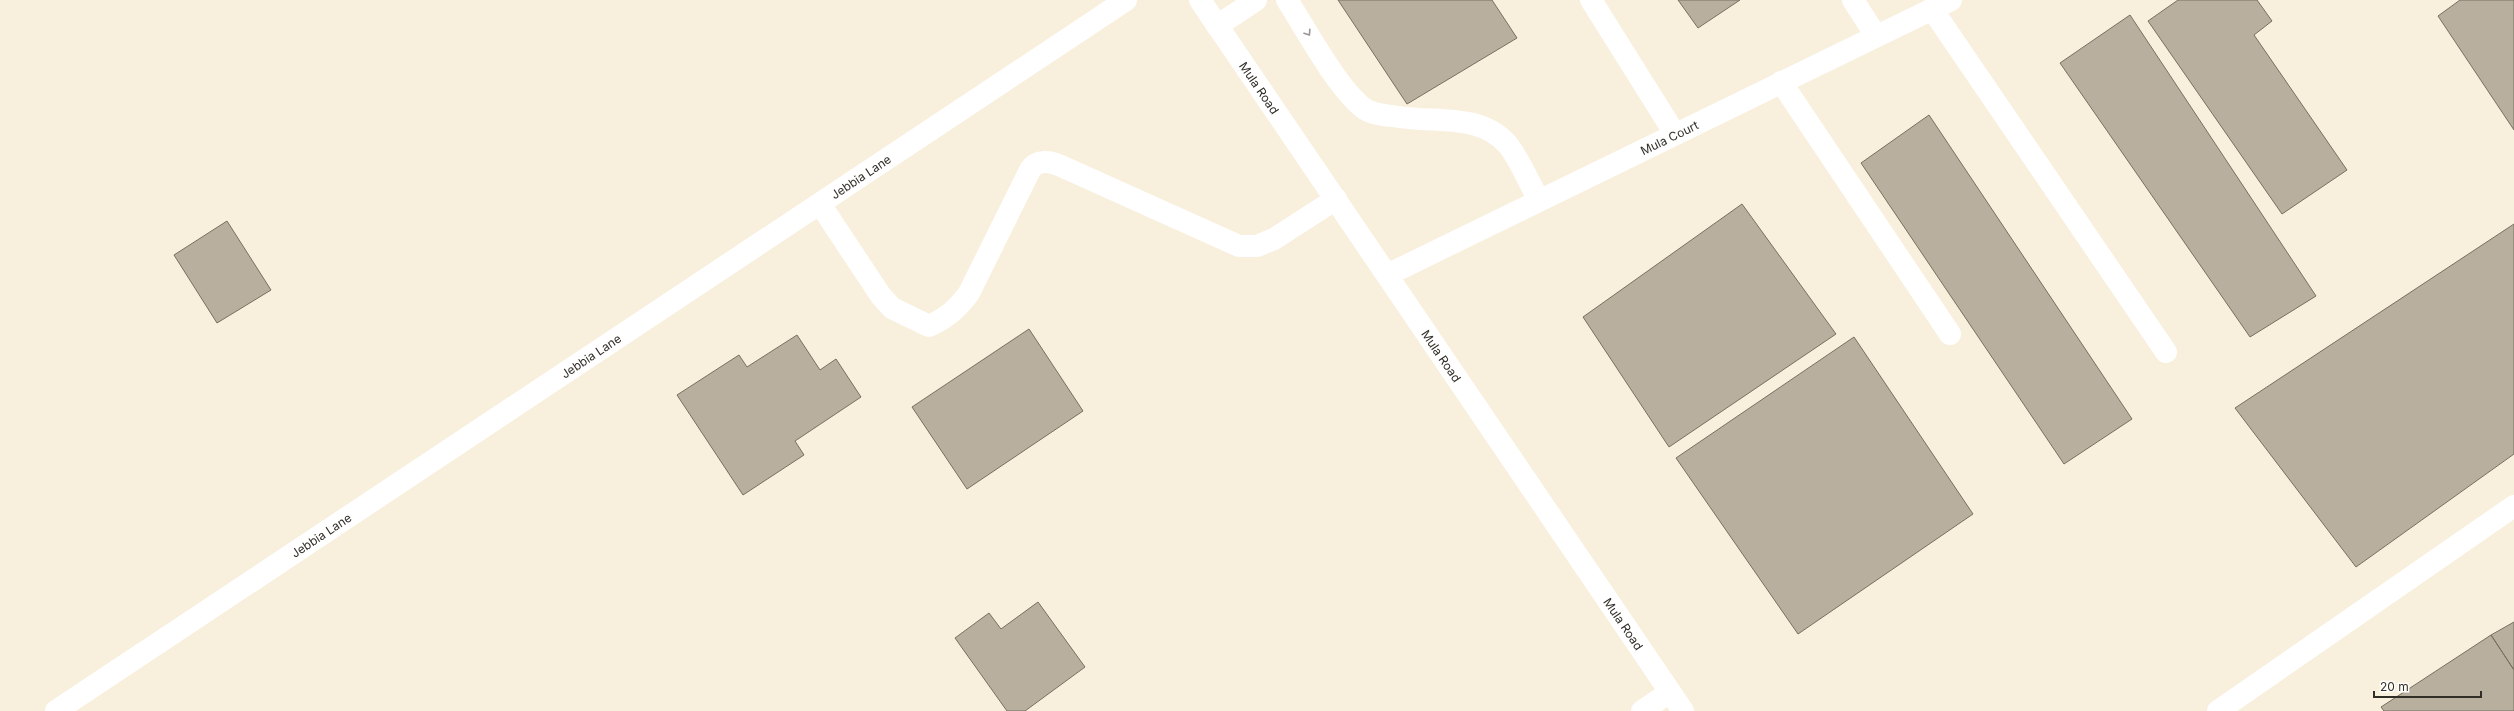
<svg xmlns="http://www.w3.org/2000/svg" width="2514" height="711" viewBox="0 0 2514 711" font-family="Inter,sans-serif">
	<rect width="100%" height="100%" fill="#f8efdd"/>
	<path fill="#b8af9f" stroke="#777060" d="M1338,0H1492L1517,38L1407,104Z
		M1678,0H1740L1698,28Z
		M2178,0H2257L2272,21L2254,35L2347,170L2282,214L2148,21Z
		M2460,0H2514V130L2438,16Z
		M2130,15L2316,296L2250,337L2060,63Z
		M1929,115L2132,419L2064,464L1861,163Z
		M1742,204L1836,334L1669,447L1583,317Z
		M227,221L271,290L217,323L174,255Z
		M2514,224V454L2356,567L2235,408Z
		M1029,329L1083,411L967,489L912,407Z
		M797,335L820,370L836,359L861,397L795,441L804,455L743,495L677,395L739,355L747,367Z
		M1854,337L1973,514L1798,634L1676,458Z
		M1038,602L1085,667L1025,711H1007L955,638L989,613L1001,629Z
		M2514,622V670L2491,635Z
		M2491,635L2514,670V711H2384L2381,707Z"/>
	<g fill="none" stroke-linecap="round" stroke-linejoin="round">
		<g stroke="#fff" stroke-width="22">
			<path id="s1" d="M1200,0L1683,711"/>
			<path d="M1287,0C1306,29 1336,86 1362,107C1371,115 1387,115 1399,117C1436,123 1481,113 1508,145C1520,160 1529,183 1539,200"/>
			<path d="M1591,0L1675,134"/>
			<path d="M1853,0L1876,36"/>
			<path d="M1932,9L2166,352"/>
			<path d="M1217,26L1256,0"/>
			<path d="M1781,82L1950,334"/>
			<path d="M820,204L881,296L892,308L929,326C947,318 958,308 969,293L1030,170C1037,159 1050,161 1061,166L1239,246H1257L1274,239L1336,199"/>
			<path id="s2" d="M1387,275L1951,0"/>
			<path id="s3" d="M56,711L1126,0"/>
			<path d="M1642,711L1670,692"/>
			<path d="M2218,711L2514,506"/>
		</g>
	</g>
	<defs><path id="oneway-chevron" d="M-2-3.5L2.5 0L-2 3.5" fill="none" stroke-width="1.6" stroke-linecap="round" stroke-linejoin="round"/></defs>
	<use stroke="#989694" href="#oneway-chevron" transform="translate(1308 33) rotate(57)"/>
	<g text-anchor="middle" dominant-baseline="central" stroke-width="4" stroke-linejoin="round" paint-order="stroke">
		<g font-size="12" fill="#312e28" stroke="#fffdf9">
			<text stroke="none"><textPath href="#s1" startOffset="106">Mula Road</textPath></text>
			<text stroke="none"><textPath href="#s2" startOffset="314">Mula Court</textPath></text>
			<text stroke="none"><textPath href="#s3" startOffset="966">Jebbia Lane</textPath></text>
			<text stroke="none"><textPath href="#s1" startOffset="430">Mula Road</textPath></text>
			<text stroke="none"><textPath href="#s3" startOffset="642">Jebbia Lane</textPath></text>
			<text stroke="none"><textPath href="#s3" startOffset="318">Jebbia Lane</textPath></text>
			<text stroke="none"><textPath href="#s1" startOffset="754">Mula Road</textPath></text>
		</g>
	</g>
	<path d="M2374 691v6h107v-6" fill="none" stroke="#312e28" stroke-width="2"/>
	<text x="2380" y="691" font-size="12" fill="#312e28" stroke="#fffdf9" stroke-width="3" paint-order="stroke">20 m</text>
</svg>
